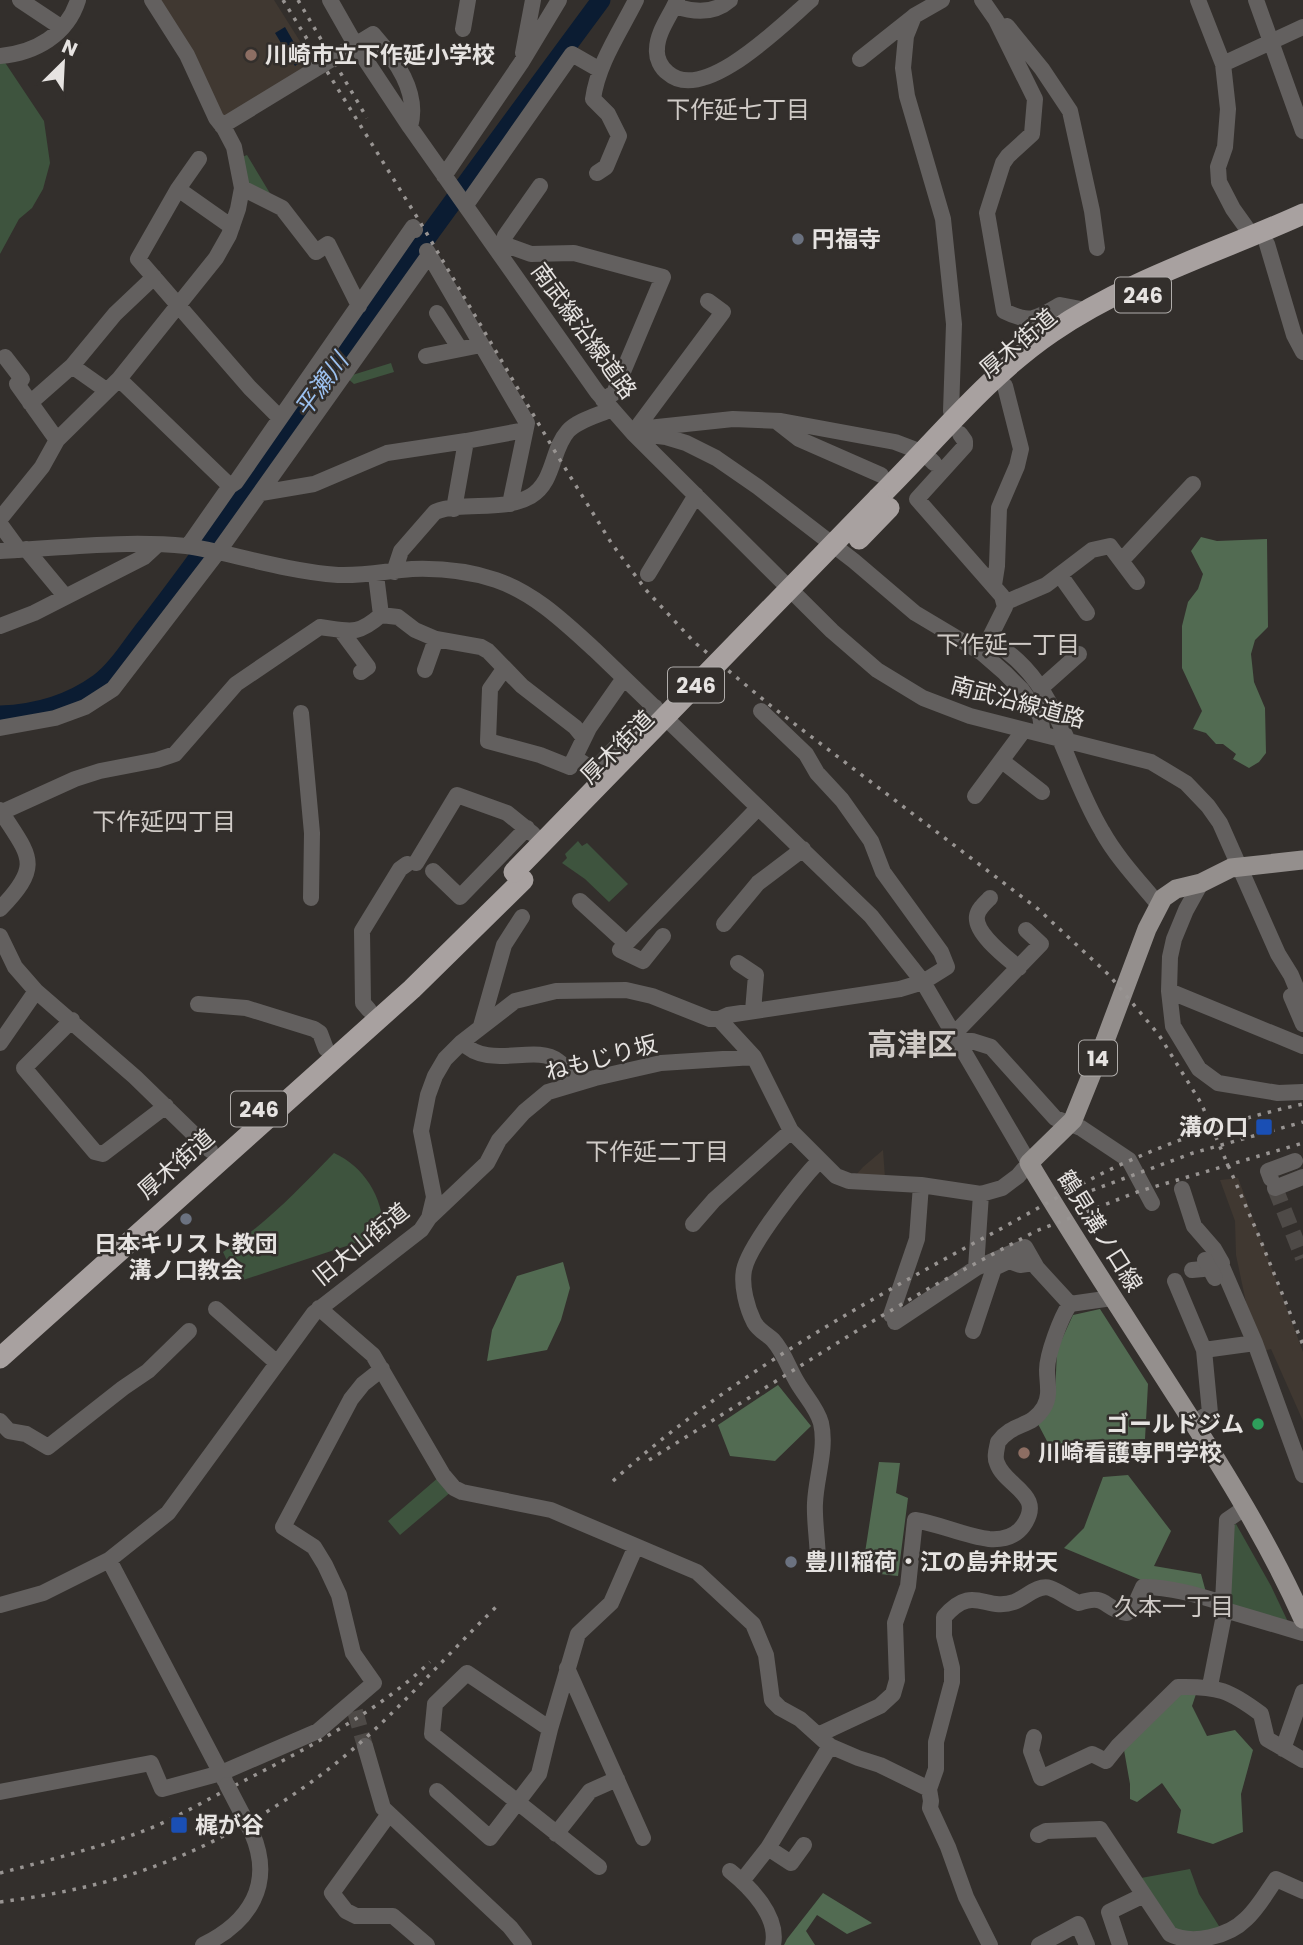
<svg xmlns="http://www.w3.org/2000/svg" width="1303" height="1945" viewBox="0 0 1303 1945" font-family="Poppins,'Noto Sans JP',sans-serif">
	<rect width="100%" height="100%" fill="#332f2c"/>
	<path fill="#403831" d="M160,0H274L313,62L224,118Z
		M883,1150L885,1178L856,1175L863,1167Z
		M1238,1178L1303,1352V1421L1271,1349L1263,1351L1248,1312L1236,1255L1235,1221L1220,1180Z"/>
	<path fill="#3e543e" d="M0,55L44,121L50,163L43,189L32,208L19,219L0,254Z
		M247,155L274,200L247,188L242,157Z
		M391,363L394,372L354,384L346,377Z
		M578,841L582,846L587,843L628,884L609,902L585,879L562,863L567,858L565,854Z
		M334,1153C365,1167 385,1200 383,1234L237,1282L223,1252C267,1223 297,1191 334,1153Z
		M439,1477L452,1491L400,1535L388,1521Z
		M1236,1524L1271,1586L1289,1624L1227,1604L1228,1527Z
		M1190,1869L1199,1894L1222,1931L1177,1936L1141,1878Z"/>
	<path fill="#526b52" d="M1201,537L1217,541L1267,539L1268,627L1255,640L1251,654L1254,682L1265,708L1266,753L1259,762L1249,768L1233,759L1236,754L1223,744H1216L1206,733L1193,729L1202,711L1182,668V626L1188,602L1198,589L1203,574L1191,551Z
		M563,1262L570,1288L561,1320L547,1350L487,1361L492,1330L517,1276Z
		M1100,1309L1148,1384L1145,1439L1089,1440L1057,1460L1038,1424L1055,1395L1057,1350L1073,1315Z
		M778,1385L811,1426L775,1461L730,1456L718,1425Z
		M879,1462L900,1463L896,1493L908,1498L898,1576L862,1572Z
		M1128,1475L1171,1531L1154,1566L1201,1574L1207,1596L1148,1583L1064,1548L1084,1528L1103,1477Z
		M1182,1692L1196,1694L1192,1706L1207,1736L1235,1730L1253,1750L1241,1794L1243,1832L1213,1844L1177,1833L1181,1810L1162,1783L1137,1802L1130,1799V1784L1124,1750Z
		M823,1893L872,1923L847,1934L817,1915L806,1931L815,1945H784L787,1939Z"/>
	<path fill="#0b1c32" d="M285,27L304,60L295,66L275,33Z"/>
	<g fill="none" stroke-linecap="round" stroke-linejoin="round">
		<path stroke="#0b1c32" stroke-width="19" d="M0,715C36,714 70,704 99,683C119,668 134,641 150,622C190,570 228,517 265,463C375,307 488,153 601,0"/>
		<path stroke="#4e4a47" stroke-width="16" stroke-dasharray="16 8" stroke-linecap="butt" d="M1275,1188L1303,1258
			M355,1711L365,1746"/>
		<path stroke="#63605f" stroke-width="16" d="M20,0L62,28
			M330,0L355,44L410,127L597,392L633,433L832,631L877,670L923,698L970,716L1151,762L1186,783L1208,806L1220,823L1278,954L1291,975L1303,1004
			M677,0C671,15 657,32 657,49C656,58 661,68 668,73C704,105 784,23 811,0
			M942,0L914,16L906,36L903,68L907,96L943,219L954,324L951,411L954,419
			M982,0L996,20L1035,99L1032,134L1008,156L1003,163L987,213L1004,311C1030,324 1036,319 1060,305L1086,310
			M1198,0L1223,64L1228,109L1225,147L1218,167L1219,182L1233,209L1253,237
			M1256,0L1303,131
			M675,6C695,13 714,14 730,0
			M1007,26L1042,69L1070,111L1092,211L1097,248
			M463,29L468,0
			M523,53L533,0
			M0,56C35,53 67,35 78,0
			M860,59L913,17
			M1223,64L1303,27
			M222,126L373,34C395,59 420,92 410,127
			M199,159L178,189L138,259L250,388L280,418
			M597,173L606,167L619,136L608,114L593,99C598,63 620,32 636,0
			M444,176L521,63L559,0
			M242,188L282,208L316,252L328,244L359,306
			M178,189L232,227
			M466,205L572,54L600,70
			M503,244L531,254L574,253L663,277L614,393L603,400
			M1267,244L1294,335L1303,352
			M497,248L503,244L505,236L540,186
			M427,251L527,423L510,504
			M437,313L460,349
			M426,356L481,345
			M5,357L22,379L17,384L57,440
			M72,366L106,390
			M119,379L230,486
			M30,403L72,366L115,314L154,277
			M776,421L799,439L881,475
			M648,428L733,419L781,421L895,442L924,453L934,463
			M633,433L666,437L686,443L716,458L758,487L854,561L915,613L982,653L1005,673L1022,690L1040,716L1043,734
			M633,433L723,312L708,301
			M960,434L965,441V446L917,499L1002,596L1005,607L982,653
			M261,493L314,484L387,453L466,441L525,430
			M454,509L466,441
			M0,519L42,467L57,440L119,379L216,258L229,235L238,209L242,188L234,147L224,128L216,118L187,55L152,0
			M0,524L19,550
			M188,546L230,486L236,482L413,227L415,230
			M26,549L65,596
			M0,551C61,548 125,540 186,546C197,547 207,550 218,552C257,561 298,572 338,575C365,576 386,571 412,569C440,568 469,571 496,580C536,594 565,623 595,650L871,916L923,982L1029,1163L1018,1176L1002,1188L981,1194L921,1185L849,1181L836,1176L791,1131L754,1057L719,1019H710L652,996L626,990L556,991L515,1001L462,1042L445,1059L435,1076L428,1095L421,1131L434,1197L429,1218L421,1230L314,1313L168,1513L109,1560L43,1593L0,1605
			M1122,560L1193,484
			M394,572L401,551L435,512C465,500 501,513 531,496C555,481 551,450 568,431C578,420 599,415 612,409
			M648,574L696,495
			M376,575L381,615
			M1060,575L1087,613
			M994,585L997,566L999,508L1017,466L1021,449L1005,386
			M1004,603L1046,585L1092,550L1110,546L1137,582
			M0,626L34,613L144,557L157,545
			M342,632L368,667L361,672
			M989,639C1033,666 1046,694 1067,739
			M504,669L490,689L488,741L540,755L570,767L589,728L624,678
			M425,670L436,639
			M1042,687L1079,654
			M301,713L312,833L311,898
			M0,728L55,718L85,707L113,689L218,552L429,255
			M1059,737C1073,769 1084,801 1102,831C1117,858 1139,881 1158,904
			M575,758L594,770L655,707
			M1002,761L1042,792
			M975,796L1024,730
			M0,810C29,856 44,864 0,909
			M0,813L75,779L100,771L157,760L175,754L236,684L320,627C350,631 357,636 381,615L398,617L415,630L436,639L481,647L488,651L522,686L575,727L584,738
			M416,863L457,795L507,813L533,834
			M433,871L460,897L527,828
			M1201,883L1186,910L1174,939L1170,957L1169,991L1173,1026L1199,1069L1218,1083L1278,1093L1303,1092
			M990,898C985,903 978,909 977,916C974,933 1007,958 1019,968
			M580,901L626,943
			M724,924L758,883L803,849
			M0,936L15,967L36,991L135,1077L210,1150
			M663,936L643,961L620,950L758,808
			M738,963L756,975L753,1011
			M1169,991L1303,1046
			M1291,996L1303,1024
			M198,1004L246,1008L314,1029L320,1033L326,1049
			M369,1010L363,1003L362,931L400,869L407,864
			M719,1019L728,1015L900,989L923,982L947,967L941,952L883,872L871,841L842,800L817,773L806,754L761,711
			M72,1020L24,1068L95,1152L103,1154L166,1106
			M481,1026L504,945L522,917
			M954,1034L1041,944L1026,930
			M958,1041H972L991,1047L1055,1118L1081,1128L1129,1160L1152,1203
			M462,1042C488,1071 535,1043 558,1061C566,1066 570,1076 575,1083
			M0,1043L36,991
			M1271,1179L1268,1171L1295,1161
			M1275,1188L1303,1177
			M1182,1189L1194,1226L1214,1249L1222,1263
			M429,1218L487,1163L499,1140L524,1112L548,1092L595,1078L661,1063L754,1057
			M693,1224L714,1200L791,1131
			M976,1268L981,1194
			M1192,1270L1203,1269L1217,1261L1220,1262L1255,1343L1303,1475
			M1175,1281L1204,1350L1210,1413L1193,1423
			M319,1308L373,1355L443,1475L454,1488L462,1492L551,1510L697,1572L753,1624L766,1655L772,1700L780,1708L800,1719L830,1746L858,1758L880,1765L929,1789
			M216,1309L277,1363
			M891,1315L917,1239L921,1185
			M895,1322L976,1268L1025,1247L1037,1268L1070,1304
			M973,1331L994,1268L1009,1261L1020,1265L1034,1263
			M1204,1350L1255,1343
			M0,1421L9,1431L26,1434L48,1447L123,1388L148,1371L189,1331
			M109,1560L225,1781
			M818,1562C818,1543 814,1520 815,1503C816,1477 827,1449 821,1423C817,1408 805,1396 797,1382C789,1369 784,1352 773,1340C767,1334 759,1331 754,1322C747,1308 741,1286 744,1270C749,1245 800,1181 819,1161
			M1223,1603L1227,1520L1246,1507
			M567,1668L643,1838
			M1210,1686L1225,1610
			M550,1729L467,1673L435,1704L432,1734L599,1867
			M820,1734L880,1706L893,1694L897,1680L895,1623L908,1586L915,1520C940,1524 964,1536 989,1539C1003,1540 1015,1537 1023,1526C1046,1494 1005,1487 997,1463C994,1457 997,1448 998,1442C1014,1421 1031,1429 1044,1407C1051,1395 1047,1383 1047,1370C1047,1354 1061,1317 1070,1304L1112,1298
			M1034,1737L1031,1751L1041,1778L1092,1754L1106,1761L1118,1746L1178,1687C1218,1686 1229,1690 1261,1714L1267,1739L1303,1760
			M365,1746L383,1808L510,1927L524,1945
			M1283,1749L1303,1692
			M437,1791L490,1838L539,1774L550,1729L578,1634L611,1603L636,1546
			M0,1792L151,1763L162,1789L221,1773L318,1731L374,1683L353,1653L339,1595L325,1565L314,1547L283,1527L351,1399L363,1384L382,1369
			M389,1814L332,1893L346,1911L356,1916H393L427,1945
			M556,1834L590,1791L617,1779
			M1038,1835L1046,1831L1100,1829L1170,1934C1192,1945 1228,1937 1246,1919C1258,1908 1267,1892 1276,1879L1303,1891
			M768,1848L791,1863L804,1845
			M730,1871C750,1887 779,1916 773,1945
			M742,1881L768,1848L830,1746
			M203,1945C250,1922 274,1884 252,1833
			M990,1945L966,1897L948,1847L930,1808L931,1801L929,1789L936,1769V1742L952,1682V1668L944,1636V1617C973,1583 985,1612 1014,1602C1025,1598 1038,1584 1050,1588C1059,1591 1069,1599 1079,1603C1108,1593 1102,1609 1127,1613L1134,1607L1143,1587C1171,1587 1197,1595 1223,1603L1225,1610L1303,1633
			M1039,1945L1078,1924L1087,1945
			M1120,1945L1109,1912L1144,1895"/>
		<path stroke="#948f8d" stroke-width="19" d="M1303,860L1231,868L1201,883L1176,889L1163,898L1147,929L1105,1041L1073,1120L1029,1163C1077,1244 1129,1322 1180,1402C1225,1472 1269,1543 1303,1619"/>
		<path stroke="#a8a1a0" stroke-width="21" d="M878,498C935,442 986,377 1052,332C1128,280 1219,252 1303,214
			M0,1358L412,989L523,880"/>
		<path stroke="#989492" stroke-width="3.5" stroke-dasharray="3.5 7" stroke-linecap="butt" d="M283,0L420,222L557,455L612,544L646,590L694,642L771,706L1038,909L1109,975L1159,1035L1201,1103L1258,1234L1303,1345
			M298,0L367,118
			M1082,1194L1193,1153L1303,1122
			M649,1460L863,1327L924,1291L1036,1231L1140,1191L1303,1143
			M613,1481C721,1383 849,1311 976,1242C1020,1219 1063,1193 1107,1171C1170,1141 1235,1119 1303,1104
			M0,1873C46,1861 93,1849 138,1833C169,1822 199,1804 228,1789C298,1753 373,1716 430,1662
			M0,1902C30,1898 60,1893 89,1886C188,1863 284,1810 360,1743C408,1700 450,1652 496,1607"/>
		<path stroke="#63605f" stroke-width="16" d="M1205,1260L1215,1278
			M227,1785L252,1833"/>
		<path stroke="#a8a1a0" stroke-width="21" d="M859,539L889,508
			M514,872L878,498"/>
	</g>
	<g fill="#8d6e63" stroke="#332f2c" stroke-width="2.5">
		<circle cx="251" cy="55" r="7"/>
		<circle cx="1024" cy="1453" r="7"/>
	</g>
	<g fill="#6b7280" stroke="#332f2c" stroke-width="2.5">
		<circle cx="798" cy="239" r="7"/>
		<circle cx="186" cy="1219" r="7"/>
		<circle cx="791" cy="1562" r="7"/>
	</g>
	<g fill="#1a4fb4" stroke="#332f2c" stroke-width="2.5">
		<rect x="1255" y="1118" width="18" height="18" rx="3.5"/>
		<rect x="170" y="1816" width="18" height="18" rx="3.5"/>
	</g>
	<circle fill="#2e9e5b" stroke="#332f2c" stroke-width="2.5" cx="1258" cy="1424" r="7"/>
	<g text-anchor="middle" dominant-baseline="central" stroke-width="5" stroke-linejoin="round" paint-order="stroke">
		<g fill="#332f2c" stroke="#b0adab" stroke-width="2">
			<rect x="1115" y="277.5" width="56" height="35" rx="5"/>
			<rect x="668" y="667.5" width="56" height="35" rx="5"/>
			<rect x="1079" y="1040.5" width="38" height="35" rx="5"/>
			<rect x="231" y="1091.5" width="56" height="35" rx="5"/>
		</g>
		<g font-size="21" font-weight="bold" fill="#e6e3e1">
			<text x="1143" y="295">246</text>
			<text x="696" y="685">246</text>
			<text x="1098" y="1058">14</text>
			<text x="259" y="1109">246</text>
		</g>
		<g font-size="23" font-weight="bold" fill="#e6e3e1" stroke="#332f2c" text-anchor="start">
			<text x="265" y="55">川崎市立下作延小学校</text>
			<text x="812" y="239">円福寺</text>
			<text x="1248" y="1127" text-anchor="end">溝の口</text>
			<text x="186" y="1244" text-anchor="middle">日本キリスト教団<tspan x="186" dy="26">溝ノ口教会</tspan></text>
			<text x="1244" y="1424" text-anchor="end">ゴールドジム</text>
			<text x="1038" y="1453">川崎看護専門学校</text>
			<text x="805" y="1562">豊川稲荷・江の島弁財天</text>
			<text x="195" y="1825">梶が谷</text>
		</g>
		<g font-size="23" fill="#e6e3e1" stroke="#332f2c">
			<text transform="translate(584 331) rotate(54)">南武線沿線道路</text>
			<text transform="translate(1018 343) rotate(-40)">厚木街道</text>
			<text transform="translate(1018 702) rotate(15)">南武沿線道路</text>
			<text transform="translate(617 747) rotate(-45)">厚木街道</text>
			<text transform="translate(601 1058) rotate(-15)">ねもじり坂</text>
			<text transform="translate(176 1164) rotate(-41)">厚木街道</text>
			<text transform="translate(1100 1231) rotate(58)">鶴見溝ノ口線</text>
			<text transform="translate(361 1244) rotate(-39)">旧大山街道</text>
		</g>
		<g font-size="24" fill="#cfcac6" stroke="#332f2c">
			<text x="738" y="109">下作延七丁目</text>
			<text x="1008" y="644">下作延一丁目</text>
			<text x="164" y="821">下作延四丁目</text>
			<text x="657" y="1151">下作延二丁目</text>
			<text x="1174" y="1606">久本一丁目</text>
		</g>
		<g font-size="24" font-style="italic" fill="#9cc1f0" stroke="#332f2c">
			<text transform="translate(321 385) rotate(-54)">平瀬川</text>
		</g>
		<g font-size="30" font-weight="bold" fill="#cfcac6" stroke="#332f2c">
			<text x="912" y="1044">高津区</text>
		</g>
	</g>
	<g transform="translate(63 63) rotate(24)" stroke="#332f2c" stroke-width="5" paint-order="stroke">
	<path d="M0-5L12 26L0 18L-12 26Z" fill="#e6e3e1"/>
	<text y="-10" font-size="19" font-weight="bold" text-anchor="middle" fill="#e6e3e1">N</text>
	</g>
</svg>
